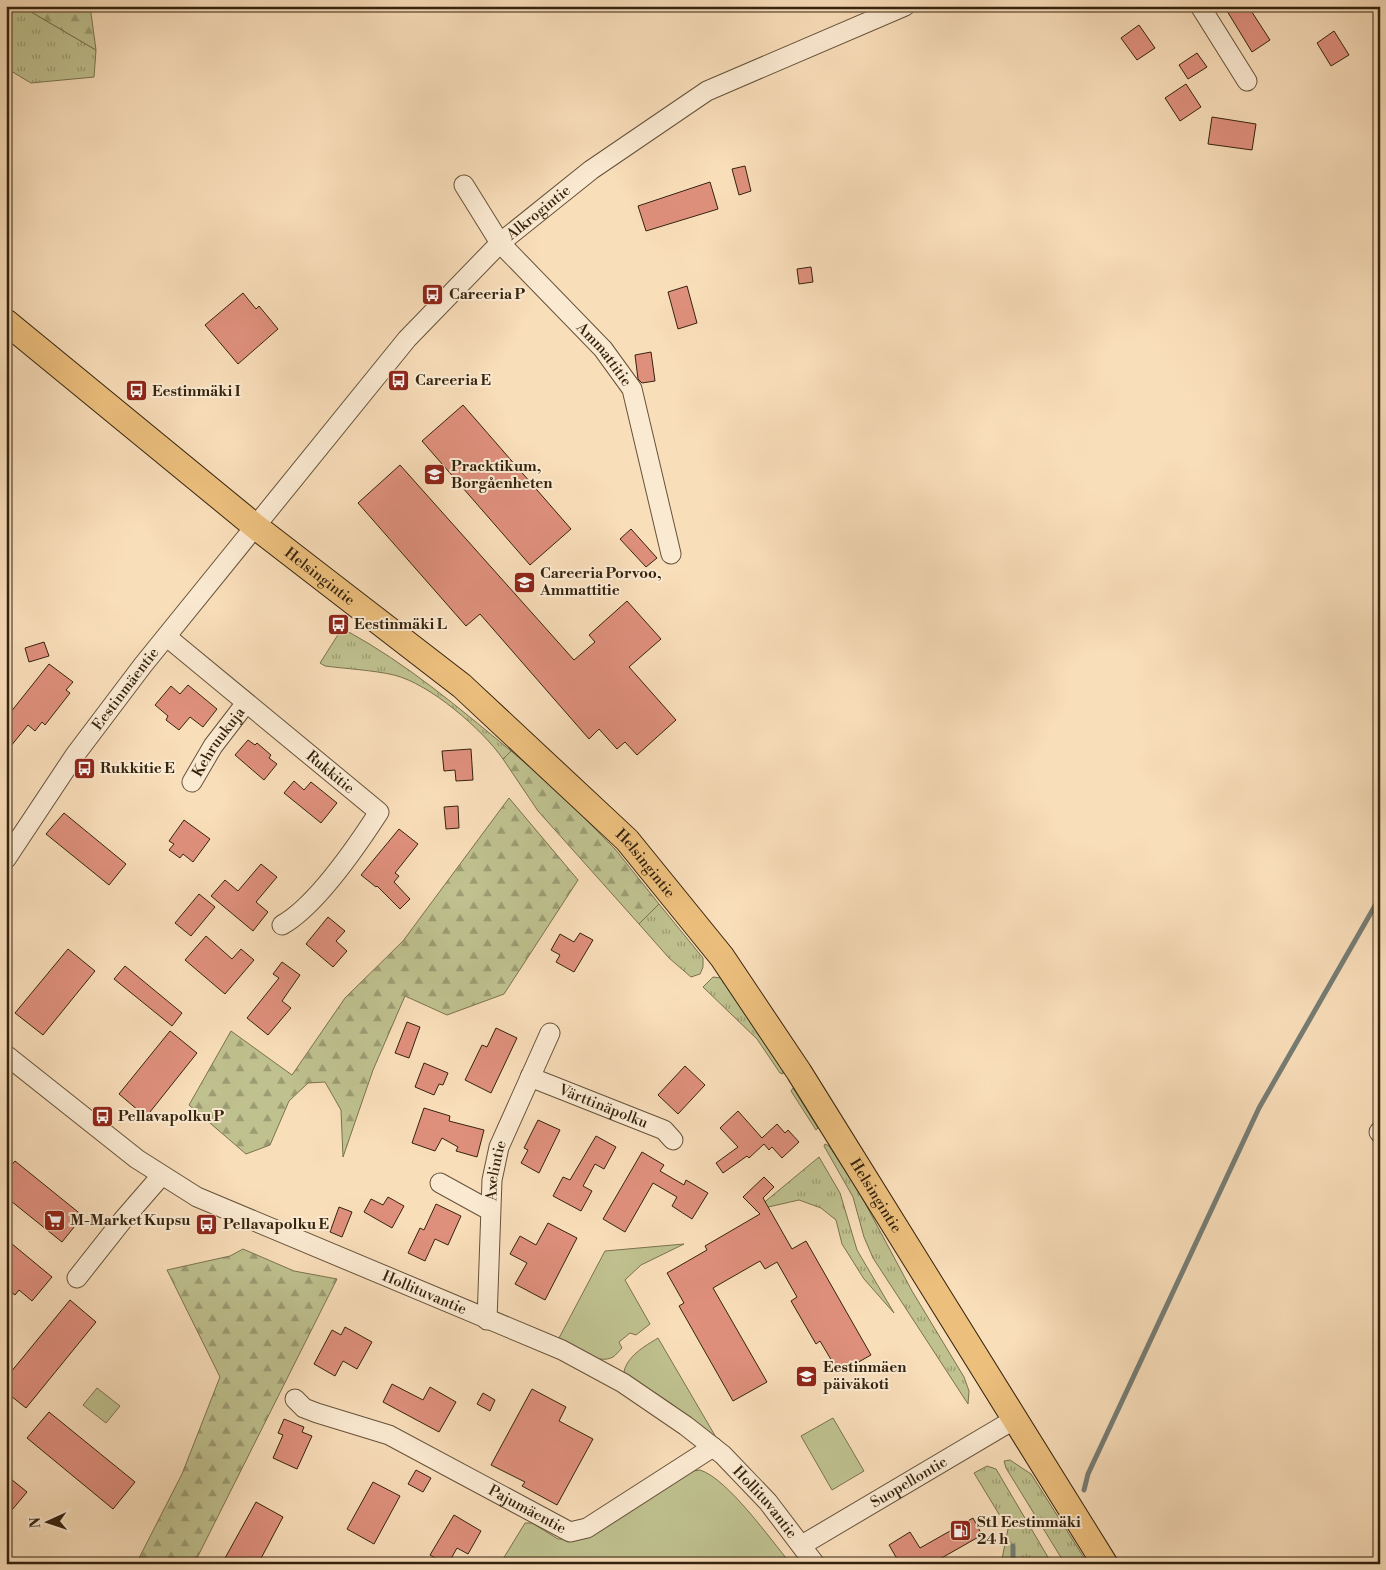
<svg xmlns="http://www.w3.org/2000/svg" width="1386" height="1570" viewBox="0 0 1386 1570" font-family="'Libre Bodoni',serif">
	<defs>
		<pattern id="grass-tufts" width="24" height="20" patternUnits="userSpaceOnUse" patternTransform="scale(1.25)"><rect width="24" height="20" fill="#bfc18f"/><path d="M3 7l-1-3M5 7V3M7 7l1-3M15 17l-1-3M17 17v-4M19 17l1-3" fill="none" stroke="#9c9c73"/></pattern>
		<pattern id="forest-firs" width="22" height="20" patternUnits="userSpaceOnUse" patternTransform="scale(1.25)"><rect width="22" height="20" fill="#bfc18f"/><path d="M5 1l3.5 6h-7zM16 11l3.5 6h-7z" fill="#9c9c73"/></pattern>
	</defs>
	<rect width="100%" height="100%" fill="#f9deba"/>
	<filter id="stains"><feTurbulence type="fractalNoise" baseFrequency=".004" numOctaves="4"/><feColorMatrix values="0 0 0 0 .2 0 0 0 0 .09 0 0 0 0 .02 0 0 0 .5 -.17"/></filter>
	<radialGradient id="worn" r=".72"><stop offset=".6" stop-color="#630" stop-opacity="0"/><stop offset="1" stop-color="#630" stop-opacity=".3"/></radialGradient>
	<path fill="url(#grass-tufts)" stroke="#7a724e" d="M6,6H21L96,50L94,77L31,83L6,68Z
		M341,630L347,631C407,664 458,707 511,751L503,759C482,729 430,684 394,675C372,670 348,669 325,666L320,663Z
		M659,904L703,958V967L700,974L691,977L669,958L639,924Z
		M713,977L721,978L725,983L783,1070V1074L780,1073L757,1039L703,987Z
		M793,1088L818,1128L816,1130L791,1091Z
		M825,1144L829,1146L857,1188L912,1291L964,1377L969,1391L968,1404L873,1258L864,1237L853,1197L824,1146Z
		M819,1157L840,1193L857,1250L894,1313L864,1279L842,1244L836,1220L821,1208L799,1200L755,1210Z
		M1010,1460L1031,1474L1088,1564H1065L1006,1468L1004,1461Z
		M987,1466L996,1469L1052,1564H1001L1008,1529L974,1473Z"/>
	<path fill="url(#forest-firs)" stroke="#7a724e" d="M21,6H90L96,50Z
		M511,751L555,788L615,849L659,904L639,924L538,811L503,759Z
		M509,798L578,880L504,994L447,1015L405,996L373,1070L343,1157L341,1110L325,1082L308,1083L289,1101L270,1145L246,1154L189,1105L231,1031L292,1075L345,998L403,941Z
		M243,1249L294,1271L337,1279L194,1564H136L182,1474L220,1377L167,1270L230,1256Z"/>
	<path fill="#bfc18f" stroke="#7a724e" d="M684,1244L641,1265L625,1280L650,1324L636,1335L630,1333L619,1342L622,1348C619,1351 616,1355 613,1357C597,1366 573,1346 559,1338L605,1251Z
		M658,1338L717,1439L673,1405L624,1372C627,1356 645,1346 658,1338Z
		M97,1388L120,1406L106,1423L83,1405Z
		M833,1418L864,1471L832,1490L801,1436Z
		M700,1470C728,1479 770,1539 791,1564H500L525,1523H532L558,1539H581L693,1471Z"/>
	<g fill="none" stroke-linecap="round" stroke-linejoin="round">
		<path stroke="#767d75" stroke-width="5" d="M1084,1490L1088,1474L1259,1108L1380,897
			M1013,1546V1564"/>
	</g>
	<path fill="#df907d" stroke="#35230e" d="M1224,6H1248L1270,40L1252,52Z
		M1139,25L1155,48L1137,60L1121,38Z
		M1334,31L1349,55L1331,66L1317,43Z
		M1197,53L1207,67L1188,79L1179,65Z
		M1186,84L1201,107L1180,121L1165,98Z
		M1212,117L1256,124L1252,150L1208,144Z
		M745,166L751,191L739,195L732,169Z
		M710,182L718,209L646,231L638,206Z
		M811,267L813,282L799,284L797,269Z
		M687,286L697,323L678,329L668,292Z
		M243,293L256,309L259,306L278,329L238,364L205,325Z
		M651,352L655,381L642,383L638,379L635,355Z
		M463,405L571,529L530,565L422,441Z
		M400,465L574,660L595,642L589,635L627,601L661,639L629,667L676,720L637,755L625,742L617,749L599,729L589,739L480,614L466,626L358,503Z
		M631,529L657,558L646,567L620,539Z
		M44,642L49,656L29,662L25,648Z
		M49,664L73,682L66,690L70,693L45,725L42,722L35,731L28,725L6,752V718Z
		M188,685L217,709L203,727L190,717L179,730L166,720L168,716L155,705L171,686L180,694Z
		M248,740L255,745L257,743L271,755L269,758L277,764L264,780L235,755Z
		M471,749L473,780L456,781L455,770L444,771L442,751Z
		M294,781L304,790L311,782L337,803L321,823L284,793Z
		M458,806L459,828L446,829L444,807Z
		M64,813L126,864L109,885L46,834Z
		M184,820L210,839L193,862L183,854L180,858L169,850L174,844L169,841Z
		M399,829L418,844L395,873L399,876L394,882L410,899L400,909L377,886L376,887L361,875Z
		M261,864L277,877L256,902L268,912L253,931L211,896L225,880L238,891Z
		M199,894L215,907L191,936L175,923Z
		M328,917L345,931L336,941L347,951L333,967L306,944Z
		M580,933L593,940L574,972L556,962L560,955L551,950L560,934L574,942Z
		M206,936L232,959L241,949L254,960L225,994L185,960Z
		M68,949L95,971L43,1035L15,1013Z
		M282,962L300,975L282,1001L291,1008L268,1035L247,1018L279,978L273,974Z
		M125,966L182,1013L172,1026L114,979Z
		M407,1022L420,1027L409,1058L395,1053Z
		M496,1028L517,1038L491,1093L465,1080L482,1045L487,1047Z
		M170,1031L197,1053L146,1117L119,1094Z
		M424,1063L448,1073L443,1085L439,1084L434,1095L415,1087Z
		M685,1066L705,1085L678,1114L658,1095Z
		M424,1108L450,1116L449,1121L484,1130L477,1157L456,1151L458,1147L442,1138L435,1151L412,1143Z
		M738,1111L762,1138L777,1124L785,1133L788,1130L799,1142L782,1158L772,1147L769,1150L764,1144L749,1158L747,1156L723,1173L716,1163L738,1147L720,1128Z
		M538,1120L560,1130L539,1173L521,1163L528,1150L524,1148Z
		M596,1136L616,1147L604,1169L595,1164L583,1186L592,1191L581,1211L553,1196L563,1177L570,1180Z
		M642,1152L664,1165L660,1171L684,1185L686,1180L708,1193L692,1219L672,1206L677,1197L653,1183L625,1232L603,1219Z
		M15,1161L83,1216L62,1242L6,1197V1171Z
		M764,1177L774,1187L763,1198L792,1249L806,1241L871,1355L839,1373L820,1341L816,1344L791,1301L797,1297L777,1262L765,1269L760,1261L713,1288L767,1382L733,1401L679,1306L684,1303L667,1273L707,1250L705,1246L760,1214L743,1197Z
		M388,1197L404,1206L392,1228L364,1212L371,1199L383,1205Z
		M436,1204L461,1216L448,1245L435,1239L425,1261L408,1253L420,1228L424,1230Z
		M339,1207L352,1212L342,1237L330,1232Z
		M548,1223L577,1238L545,1300L515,1284L527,1263L510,1254L520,1236L536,1245Z
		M6,1239L52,1277L32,1301L19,1290L15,1295L6,1288Z
		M70,1300L96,1322L26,1408L6,1392V1378Z
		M345,1327L372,1342L357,1369L343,1361L335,1376L314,1364L332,1330L341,1335Z
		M392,1384L423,1400L430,1387L456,1402L439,1432L383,1402Z
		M532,1389L566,1407L559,1421L593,1439L557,1505L522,1486L525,1482L491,1465Z
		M483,1393L495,1400L490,1411L477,1404Z
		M49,1412L135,1482L113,1509L27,1438Z
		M284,1419L304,1427L302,1432L312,1436L297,1469L273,1458L283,1435L278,1433Z
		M416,1470L431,1478L423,1492L408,1484Z
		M6,1475L27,1492L6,1517Z
		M373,1482L400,1496L374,1544L347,1529Z
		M256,1502L283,1517L258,1564H231L224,1560Z
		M454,1515L481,1531L468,1554L457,1548L448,1564H445L430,1555Z
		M973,1518L982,1535L931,1564H900L889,1545L910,1532L920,1548Z"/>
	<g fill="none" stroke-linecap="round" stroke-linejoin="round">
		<defs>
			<g id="minor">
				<path d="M1200,6L1247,81"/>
				<path id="s1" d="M464,185L500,243L603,349L632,389L671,554"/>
				<path id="s2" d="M167,637L379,812C357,846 316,906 282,925"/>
				<path id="s3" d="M192,782L213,746L246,703"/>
				<path id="s4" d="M6,859L75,755L143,665L407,339L500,243L591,170L707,91L905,6"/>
				<path id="s5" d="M6,1055L137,1159L197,1197L562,1350L623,1383L686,1426L723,1455L768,1502L815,1564"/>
				<path id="s6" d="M530,1077L664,1130L673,1140"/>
				<path d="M1379,1132L1380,1133"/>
				<path d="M440,1183L489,1210"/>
				<path d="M77,1278L122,1221L161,1176"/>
				<path id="s7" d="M487,1320L492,1180L499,1147L550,1033"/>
				<path id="s8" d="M295,1399L304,1408L317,1413L389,1435L570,1532L587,1528L713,1447"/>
				<path id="s9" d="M802,1545L1015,1419"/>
			</g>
			<g id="major">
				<path id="s10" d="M6,322L256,527L462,686L627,840L722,957L799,1072L1105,1564"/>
			</g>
		</defs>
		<use href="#minor" stroke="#665239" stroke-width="21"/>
		<use href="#major" stroke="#35230e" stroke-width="27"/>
		<use href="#minor" stroke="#fbead2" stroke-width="19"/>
		<use href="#major" stroke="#ecbf7d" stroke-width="25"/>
	</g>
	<defs>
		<symbol id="bus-square" viewBox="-11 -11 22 22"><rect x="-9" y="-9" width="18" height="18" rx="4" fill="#8f2418" stroke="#fbead2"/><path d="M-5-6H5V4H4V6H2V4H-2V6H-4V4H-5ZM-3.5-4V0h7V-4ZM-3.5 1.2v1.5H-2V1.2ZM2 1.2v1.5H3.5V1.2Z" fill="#fff"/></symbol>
		<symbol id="school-square" viewBox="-11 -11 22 22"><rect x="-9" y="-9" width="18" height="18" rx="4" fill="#8f2418" stroke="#fbead2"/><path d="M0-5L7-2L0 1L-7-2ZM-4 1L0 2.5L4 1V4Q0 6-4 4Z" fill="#fff"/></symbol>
		<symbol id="supermarket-square" viewBox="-11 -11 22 22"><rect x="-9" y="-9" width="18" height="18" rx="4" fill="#8f2418" stroke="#fbead2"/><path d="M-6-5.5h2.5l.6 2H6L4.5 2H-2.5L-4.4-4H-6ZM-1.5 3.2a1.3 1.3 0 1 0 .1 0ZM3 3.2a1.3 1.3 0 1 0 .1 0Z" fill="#fff"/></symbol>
		<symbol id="fuel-square" viewBox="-11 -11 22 22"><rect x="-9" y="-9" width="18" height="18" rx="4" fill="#8f2418" stroke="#fbead2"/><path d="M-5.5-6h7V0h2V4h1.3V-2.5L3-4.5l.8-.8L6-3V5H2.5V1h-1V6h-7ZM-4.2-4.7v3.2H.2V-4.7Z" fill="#fff"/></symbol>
	</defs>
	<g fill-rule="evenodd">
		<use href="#bus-square" x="420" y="282" width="25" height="25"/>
		<use href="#bus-square" x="386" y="368" width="25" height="25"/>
		<use href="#bus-square" x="124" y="378" width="25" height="25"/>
		<use href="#school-square" x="422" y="462" width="25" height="25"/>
		<use href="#school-square" x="512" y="570" width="25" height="25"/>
		<use href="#bus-square" x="326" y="612" width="25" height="25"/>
		<use href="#bus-square" x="72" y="756" width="25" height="25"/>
		<use href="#bus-square" x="90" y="1104" width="25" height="25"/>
		<use href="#supermarket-square" x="42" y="1208" width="25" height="25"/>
		<use href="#bus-square" x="194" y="1212" width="25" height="25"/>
		<use href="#school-square" x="794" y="1364" width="25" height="25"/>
		<use href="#fuel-square" x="948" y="1518" width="25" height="25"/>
	</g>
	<g text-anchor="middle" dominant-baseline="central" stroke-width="4" stroke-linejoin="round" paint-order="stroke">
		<g font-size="15" fill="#35230e" stroke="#fbead2">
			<text stroke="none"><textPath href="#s4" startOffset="840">Alkrogintie</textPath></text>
			<text stroke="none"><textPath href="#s1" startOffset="221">Ammattitie</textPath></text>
			<text stroke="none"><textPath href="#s10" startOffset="404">Helsingintie</textPath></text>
			<text stroke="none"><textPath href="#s4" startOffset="208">Eestinmäentie</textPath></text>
			<text stroke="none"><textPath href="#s3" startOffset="48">Kehruukuja</textPath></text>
			<text stroke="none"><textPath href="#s2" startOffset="212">Rukkitie</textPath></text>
			<text stroke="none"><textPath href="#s10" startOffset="839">Helsingintie</textPath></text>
			<text stroke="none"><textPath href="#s6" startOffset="79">Värttinäpolku</textPath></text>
			<text stroke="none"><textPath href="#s7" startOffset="150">Axelintie</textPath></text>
			<text stroke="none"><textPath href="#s10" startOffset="1244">Helsingintie</textPath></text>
			<text stroke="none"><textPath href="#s5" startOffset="485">Hollituvantie</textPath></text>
			<text stroke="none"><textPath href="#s9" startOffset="124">Suopellontie</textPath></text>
			<text stroke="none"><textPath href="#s5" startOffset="890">Hollituvantie</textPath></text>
			<text stroke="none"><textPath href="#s8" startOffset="259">Pajumäentie</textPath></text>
		</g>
		<g font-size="15" font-weight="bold" fill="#35230e" stroke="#fbead2" text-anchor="start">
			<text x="449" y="294">Careeria P</text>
			<text x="415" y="380">Careeria E</text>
			<text x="152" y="391">Eestinmäki I</text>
			<text x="451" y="466">Pracktikum,<tspan x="451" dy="17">Borgåenheten</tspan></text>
			<text x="540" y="573">Careeria Porvoo,<tspan x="540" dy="17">Ammattitie</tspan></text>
			<text x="354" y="624">Eestinmäki L</text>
			<text x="100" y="768">Rukkitie E</text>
			<text x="118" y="1116">Pellavapolku P</text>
			<text x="70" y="1220">M-Market Kupsu</text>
			<text x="223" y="1224">Pellavapolku E</text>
			<text x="823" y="1367">Eestinmäen<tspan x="823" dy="17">päiväkoti</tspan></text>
			<text x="977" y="1522">St1 Eestinmäki<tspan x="977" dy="17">24 h</tspan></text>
		</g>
	</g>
	<rect width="1386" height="1570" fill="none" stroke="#f9deba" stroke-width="25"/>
	<rect x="8" y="8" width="1371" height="1555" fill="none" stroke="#35230e" stroke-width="2.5"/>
	<rect x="12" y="12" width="1361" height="1545" fill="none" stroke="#35230e"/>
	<g transform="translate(48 1522) rotate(267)" stroke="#fbead2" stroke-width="4" paint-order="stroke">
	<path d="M0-4L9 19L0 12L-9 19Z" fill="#35230e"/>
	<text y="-8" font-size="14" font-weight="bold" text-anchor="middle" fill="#35230e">N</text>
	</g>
	<rect width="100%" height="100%" filter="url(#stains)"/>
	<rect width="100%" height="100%" fill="url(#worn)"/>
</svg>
